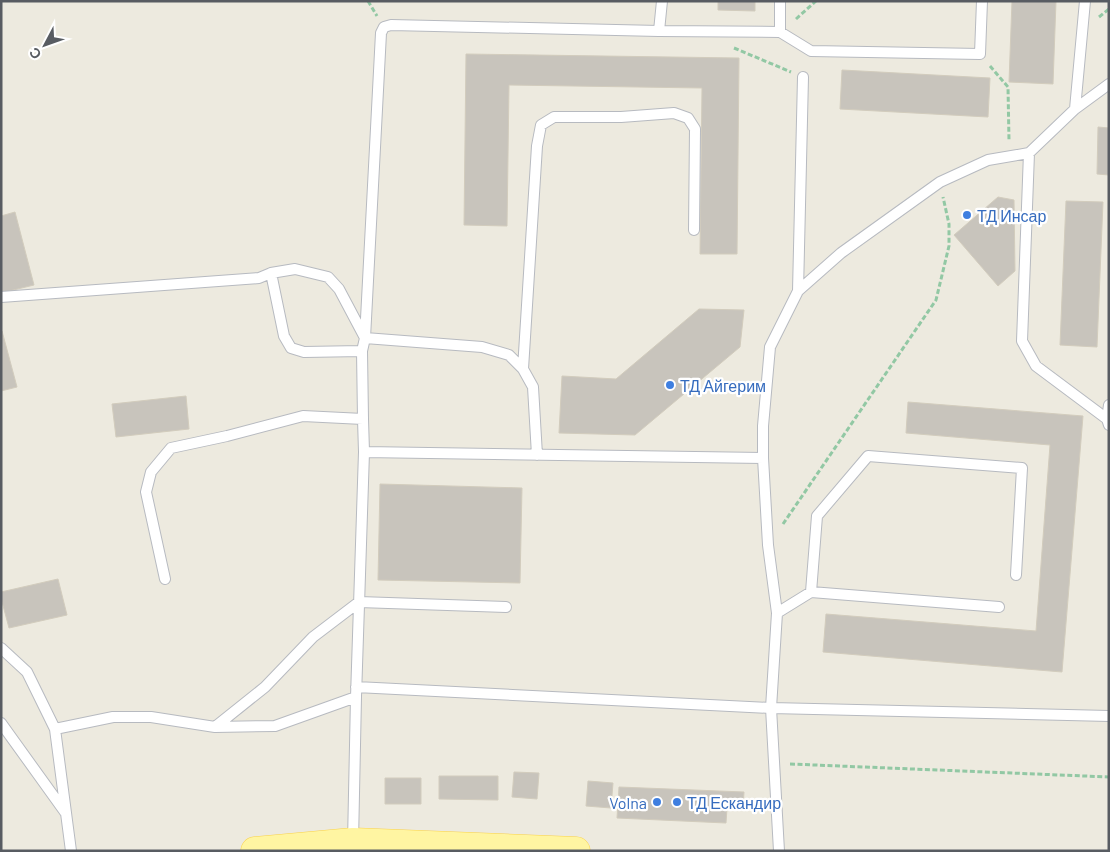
<svg xmlns="http://www.w3.org/2000/svg" width="1110" height="852" viewBox="0 0 1110 852" font-family="Barlow,sans-serif">
	<rect width="100%" height="100%" fill="#edeadf"/>
	<path fill="#c8c4bc" stroke="#d2ccbd" d="M718,1H755V11L718,10Z
		M1012,1H1056L1053,84L1009,82Z
		M466,54L739,58L737,254H700L702,88L509,85L507,226L464,225Z
		M842,70L990,78L988,117L840,109Z
		M1098,127L1109,128V175L1097,174Z
		M998,197L1014,200L1015,271L998,286L954,235Z
		M1066,201L1103,202L1097,347L1060,345Z
		M15,212L34,285L1,293V216Z
		M699,309L744,310L740,347L635,435L559,433L562,376L616,379Z
		M2,331L17,387L1,391V332Z
		M186,396L189,429L116,437L112,404Z
		M908,402L1083,416L1062,672L823,652L826,614L1036,631L1050,445L906,433Z
		M380,484L522,488L520,583L378,580Z
		M58,579L67,615L9,628L1,598V592Z
		M514,772L539,773L537,799L512,797Z
		M439,776H498V800L439,799Z
		M385,778H421V804H385Z
		M588,781L613,783L611,808L586,806Z
		M619,787L744,792L743,808H727L726,823L617,818Z"/>
	<g fill="none" stroke-linecap="round" stroke-linejoin="round">
		<defs>
			<path id="lane" d="M1085,1L1075,109L1029,153L1022,341L1036,366L1107,419L1109,425
				M659,31L662,1
				M780,32V1
				M1075,109L1109,84
				M271,273L284,336L291,348L304,352L362,351
				M798,291L803,77
				M1,297L259,278L271,273L295,269L328,277L339,289L365,338L482,347L509,355L523,369L533,387L537,455
				M523,369L537,146L541,125L554,117H621L674,113L688,118L695,129L694,230
				M1109,405L1107,419H1109
				M364,452L763,458
				M165,579L146,492L151,472L171,448L227,436L303,416L363,419
				M811,592L817,516L868,456L1022,468L1016,575
				M999,607L811,592L777,613L771,708L1109,716
				M777,613L768,545L763,458V426L770,347L798,291L841,253L940,182L988,160L1029,153
				M1,648L27,672L55,729L71,851
				M356,687L771,708L779,851
				M1,723L65,812
				M215,727L265,687L313,637L359,602L506,607
				M55,729L113,717H151L215,727L275,726L356,697
				M353,842L356,697L364,452L363,419L362,351L365,338L381,33L384,27L391,25L659,31L780,32L811,51L980,54L982,1"/>
			<path id="primary" d="M255,851L353,842L576,851"/>
		</defs>
		<use href="#lane" stroke="#b7bac0" stroke-width="12"/>
		<use href="#primary" stroke="#fad24b" stroke-width="29"/>
		<path stroke="#92c8a4" stroke-width="3" stroke-dasharray="5 2.5" stroke-linecap="butt" d="M368,1L377,16
			M1099,17L1109,9
			M796,19L816,1
			M734,48L791,72
			M990,66L1008,87L1009,141
			M783,524L936,300L949,246V224L943,197
			M790,764L1109,777"/>
		<use href="#lane" stroke="#fff" stroke-width="10"/>
		<use href="#primary" stroke="#fff5a2" stroke-width="28"/>
	</g>
	<g fill="#3f7fe0" stroke="#fff" stroke-width="2">
		<circle cx="967" cy="215" r="5"/>
		<circle cx="670" cy="385" r="5"/>
		<circle cx="657" cy="802" r="5"/>
		<circle cx="677" cy="802" r="5"/>
	</g>
	<g text-anchor="middle" dominant-baseline="central" stroke-width="4.5" stroke-linejoin="round" paint-order="stroke">
		<g font-size="16" fill="#366cbe" stroke="#fff" text-anchor="start">
			<text x="977" y="215">ТД Инсар</text>
			<text x="680" y="385">ТД Айгерим</text>
			<text x="647" y="802" text-anchor="end">Volna</text>
			<text x="687" y="802">ТД Ескандир</text>
		</g>
	</g>
	<rect width="1110" height="852" fill="none" stroke="#585c62" stroke-width="5"/>
	<g transform="translate(45 45) rotate(229)" stroke="#ffffff" stroke-width="4" paint-order="stroke">
	<path d="M0-4L9 19L0 12L-9 19Z" fill="#585c62"/>
	<text y="-8" font-size="14" font-weight="bold" text-anchor="middle" fill="#585c62">С</text>
	</g>
</svg>
